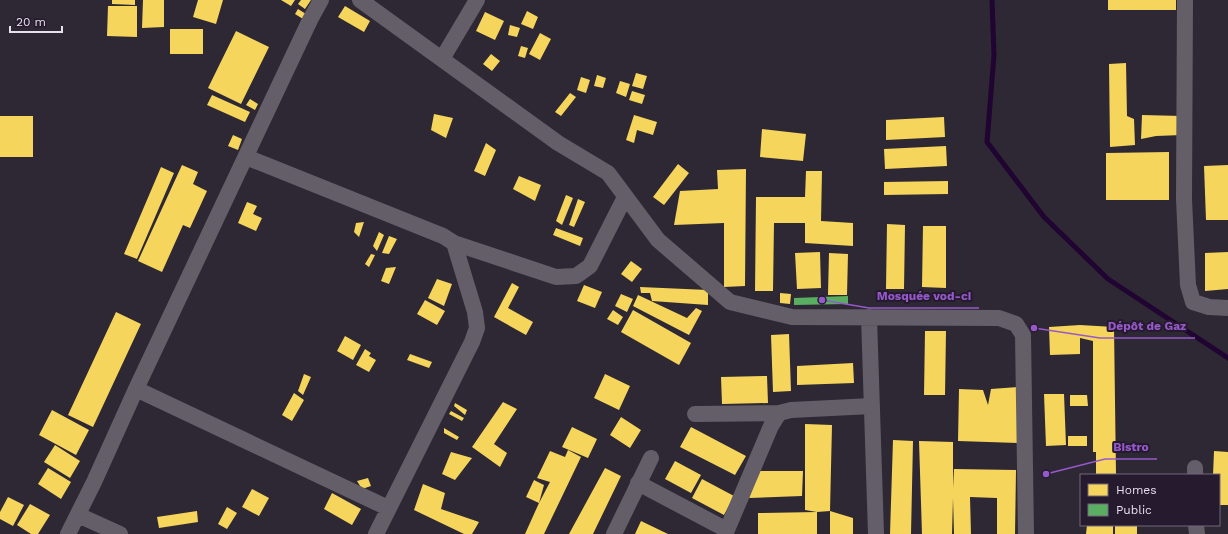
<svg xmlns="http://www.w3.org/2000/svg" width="1228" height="534" viewBox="0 0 1228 534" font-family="'Work Sans',sans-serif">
	<rect width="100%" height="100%" fill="#2e2834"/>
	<path fill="#f6d55c" d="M112,0H135V5L112,4Z
		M143,0H164V27L142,28Z
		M198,0H223L216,24L193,17Z
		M281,0H295L291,6Z
		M301,0H311L305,9L298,4Z
		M1108,0H1176V10H1108Z
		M108,6H137V37L107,36Z
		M345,6L370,21L364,32L338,17Z
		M298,9L306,14L303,19L295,14Z
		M527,11L538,17L533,29L521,24Z
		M485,12L504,21L495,40L476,31Z
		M510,25L520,28L517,37L508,35Z
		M170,29H203V54H170Z
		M236,31L269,47L241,104L208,88Z
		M540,33L551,39L540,60L529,54Z
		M521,46L528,48L525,58L518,56Z
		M491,54L500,61L492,71L483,64Z
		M1126,63L1127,116L1134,119L1135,145L1110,147L1109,64Z
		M636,73L647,76L643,89L632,86Z
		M597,75L606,78L603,88L594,86Z
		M581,77L590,80L586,93L577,90Z
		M620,81L630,84L626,97L616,93Z
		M632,91L645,95L642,104L629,100Z
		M570,93L576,97L561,116L555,112Z
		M212,95L250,112L245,122L207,105Z
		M250,99L258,104L255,110L246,105Z
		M434,114L453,118L446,138L431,130Z
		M634,115L657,122L653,135L637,130L634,143L626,140Z
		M1142,115L1182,116V135L1156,136L1141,139Z
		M0,116H33V157H0Z
		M944,117L945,137L886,140V120Z
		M762,129L806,134L803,161L760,157Z
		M233,135L242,139L238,150L228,146Z
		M486,143L496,150L485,176L474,171Z
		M946,146L947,166L885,169L884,149Z
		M1169,152V200H1106V153Z
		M678,164L689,173L664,205L653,197Z
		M182,165L198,172L193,184L207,191L190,228L183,225L162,272L138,261Z
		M1228,165V220H1206L1204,166Z
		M161,167L174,173L137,259L124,254Z
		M746,169L745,286L724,287V223L674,225L680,191L718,189L717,170Z
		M806,171H822L821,221L853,223V246L805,243V223H774L773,291H755L756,197H805Z
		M519,176L541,185L535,201L513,189Z
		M948,181V194L884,195V182Z
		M566,195L573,198L562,225L556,221Z
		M578,199L585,202L574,227L569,225Z
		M247,202L257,206L253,214L262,218L256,231L238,223Z
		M364,222L359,237L354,232L356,223Z
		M887,224L905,225L904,289H886Z
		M923,226H946V288L922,287Z
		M556,228L583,238L580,246L553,235Z
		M379,232L384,235L377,251L373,246Z
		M389,236L397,239L389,254L382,253Z
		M820,252L821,288L797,289L795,253Z
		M1228,252V289L1205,291V253Z
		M829,253L848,254L847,295H828Z
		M371,254L375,255L369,267L365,264Z
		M631,261L642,269L632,282L621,274Z
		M396,267L389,284L381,281L386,268Z
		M437,279L452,284L444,306L428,298Z
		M512,283L519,287L508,308L533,322L526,335L494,317Z
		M584,285L602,292L595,308L577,301Z
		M640,287L708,290V305L652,301L650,293H641Z
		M780,293L791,294L790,304L780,303Z
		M621,294L633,299L627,312L615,306Z
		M638,295L687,318L696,308L702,311L689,335L633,306Z
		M425,300L445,311L437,325L417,314Z
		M613,310L623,317L618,325L607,319Z
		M633,310L691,343L679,365L621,332Z
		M116,312L141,324L93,427L68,415Z
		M1080,325L1114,327L1116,475H1096V452H1093V341L1080,338V354L1050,355L1049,327Z
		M925,331H946L945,395H924Z
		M789,334L791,391L773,392L771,335Z
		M345,336L361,345L353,360L337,351Z
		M365,349L371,353L369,356L376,360L369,372L356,365Z
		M410,354L432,362L429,368L407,360Z
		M853,363L854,383L797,385V366Z
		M304,374L311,377L303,395L298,391Z
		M605,374L630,386L619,410L594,398Z
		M767,376L768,403L722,404L721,377Z
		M1019,387V443L958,441L959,389L983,390L988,405L991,389Z
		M294,393L304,400L292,421L282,415Z
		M1044,394H1064L1066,445L1046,446Z
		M1070,395H1087L1088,406H1070Z
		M503,402L517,409L494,444L507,453L500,467L472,447Z
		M455,403L467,410L465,415L454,406Z
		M52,410L89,430L76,455L39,435Z
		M451,411L464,418L462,421L449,414Z
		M621,417L641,430L630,448L610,435Z
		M805,424L832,425L830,511L817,512V534H758V513L817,512L805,510Z
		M572,427L597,439L588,458L562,447Z
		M691,427L746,456L735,475L680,447Z
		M444,428L459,437L457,440L444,433Z
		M1068,436H1087V446H1068Z
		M893,440L913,441L911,534H890Z
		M919,441L953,442V488L954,469L1016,470L1015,534H997V498L970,497L971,534H954L953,498L952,534H922Z
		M55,445L80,461L70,478L44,462Z
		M568,450L581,457L544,534H525L539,503L526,497L534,480L544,485L539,503L550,482L537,478L550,451L565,457Z
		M1214,451L1228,452V505H1219V475H1213Z
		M451,452L472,458L455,480L442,474Z
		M675,461L701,475L691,493L665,479Z
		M48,468L71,482L61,499L38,484Z
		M605,468L621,476L593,534H569Z
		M759,471H803L802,496L749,498Z
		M368,478L371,486L362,489L357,481Z
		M702,479L734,496L724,515L692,498Z
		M423,484L445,493L441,509L479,522L472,534H464L414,510Z
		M252,489L269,498L259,516L242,507Z
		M332,493L361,509L352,525L324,509Z
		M8,497L24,505L13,526L0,519V512Z
		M30,504L50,515L38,534H31L17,525Z
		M227,507L237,513L227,529L218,524Z
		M197,511L198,522L159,528L157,517Z
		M830,511L853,518V534H830Z
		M641,521L668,534H635Z
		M1087,525H1113V534H1086Z
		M1115,525H1137V534H1115Z"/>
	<path fill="#5aae61" d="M848,296V304L794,305V298Z"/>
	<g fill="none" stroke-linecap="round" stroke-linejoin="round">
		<path stroke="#200431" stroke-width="5" d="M992,0L994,55L987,142L1044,217L1108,279L1228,358"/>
		<path stroke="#635e67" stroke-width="16" d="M360,0L558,143L608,173L658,240L730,302L792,317L999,318L1016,324L1023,335L1026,534
			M1185,0L1184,199L1188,285L1193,302L1209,307L1228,308
			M442,59L477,0
			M246,157L443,236L454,243L475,312L477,328L472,342L376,534
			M454,243L556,277L576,276L590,266L625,197
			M869,317L876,534
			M136,389L388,508
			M695,414L779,413
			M1195,468V475
			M638,483L727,530L771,426L779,413L791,410L872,406
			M78,515L120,534
			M1196,525L1197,534
			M68,534L94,482L136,389L310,20L321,0
			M614,534L651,458"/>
	</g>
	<path fill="none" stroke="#9659cb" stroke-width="1.5" d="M822 300L869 308H979M1034 328L1100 338H1195M1046 474L1105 459H1157"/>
	<g fill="#9659cb" stroke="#251a2e" stroke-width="1.5">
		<circle cx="822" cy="300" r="4"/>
		<circle cx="1034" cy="328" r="4"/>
		<circle cx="1046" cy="474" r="4"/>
	</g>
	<g font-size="12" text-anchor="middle" font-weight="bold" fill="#9659cb" stroke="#251a2e" stroke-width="4" stroke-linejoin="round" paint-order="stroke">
		<text x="924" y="300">Mosquée vod-ci</text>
		<text x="1147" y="330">Dépôt de Gaz</text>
		<text x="1131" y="451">Bistro</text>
	</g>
	<rect x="1080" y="474" width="140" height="52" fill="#251a2e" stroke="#73697b"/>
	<rect x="1088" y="484" width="20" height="12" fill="#f6d55c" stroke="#73697b"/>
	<text x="1116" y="494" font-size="12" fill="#e8e0ef">Homes</text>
	<rect x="1088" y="504" width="20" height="12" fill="#5aae61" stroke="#73697b"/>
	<text x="1116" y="514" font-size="12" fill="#e8e0ef">Public</text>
	<path d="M10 26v6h52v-6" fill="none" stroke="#e8e0ef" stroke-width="2"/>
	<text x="16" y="26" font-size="12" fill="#e8e0ef" stroke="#251a2e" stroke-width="3" paint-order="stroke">20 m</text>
</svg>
